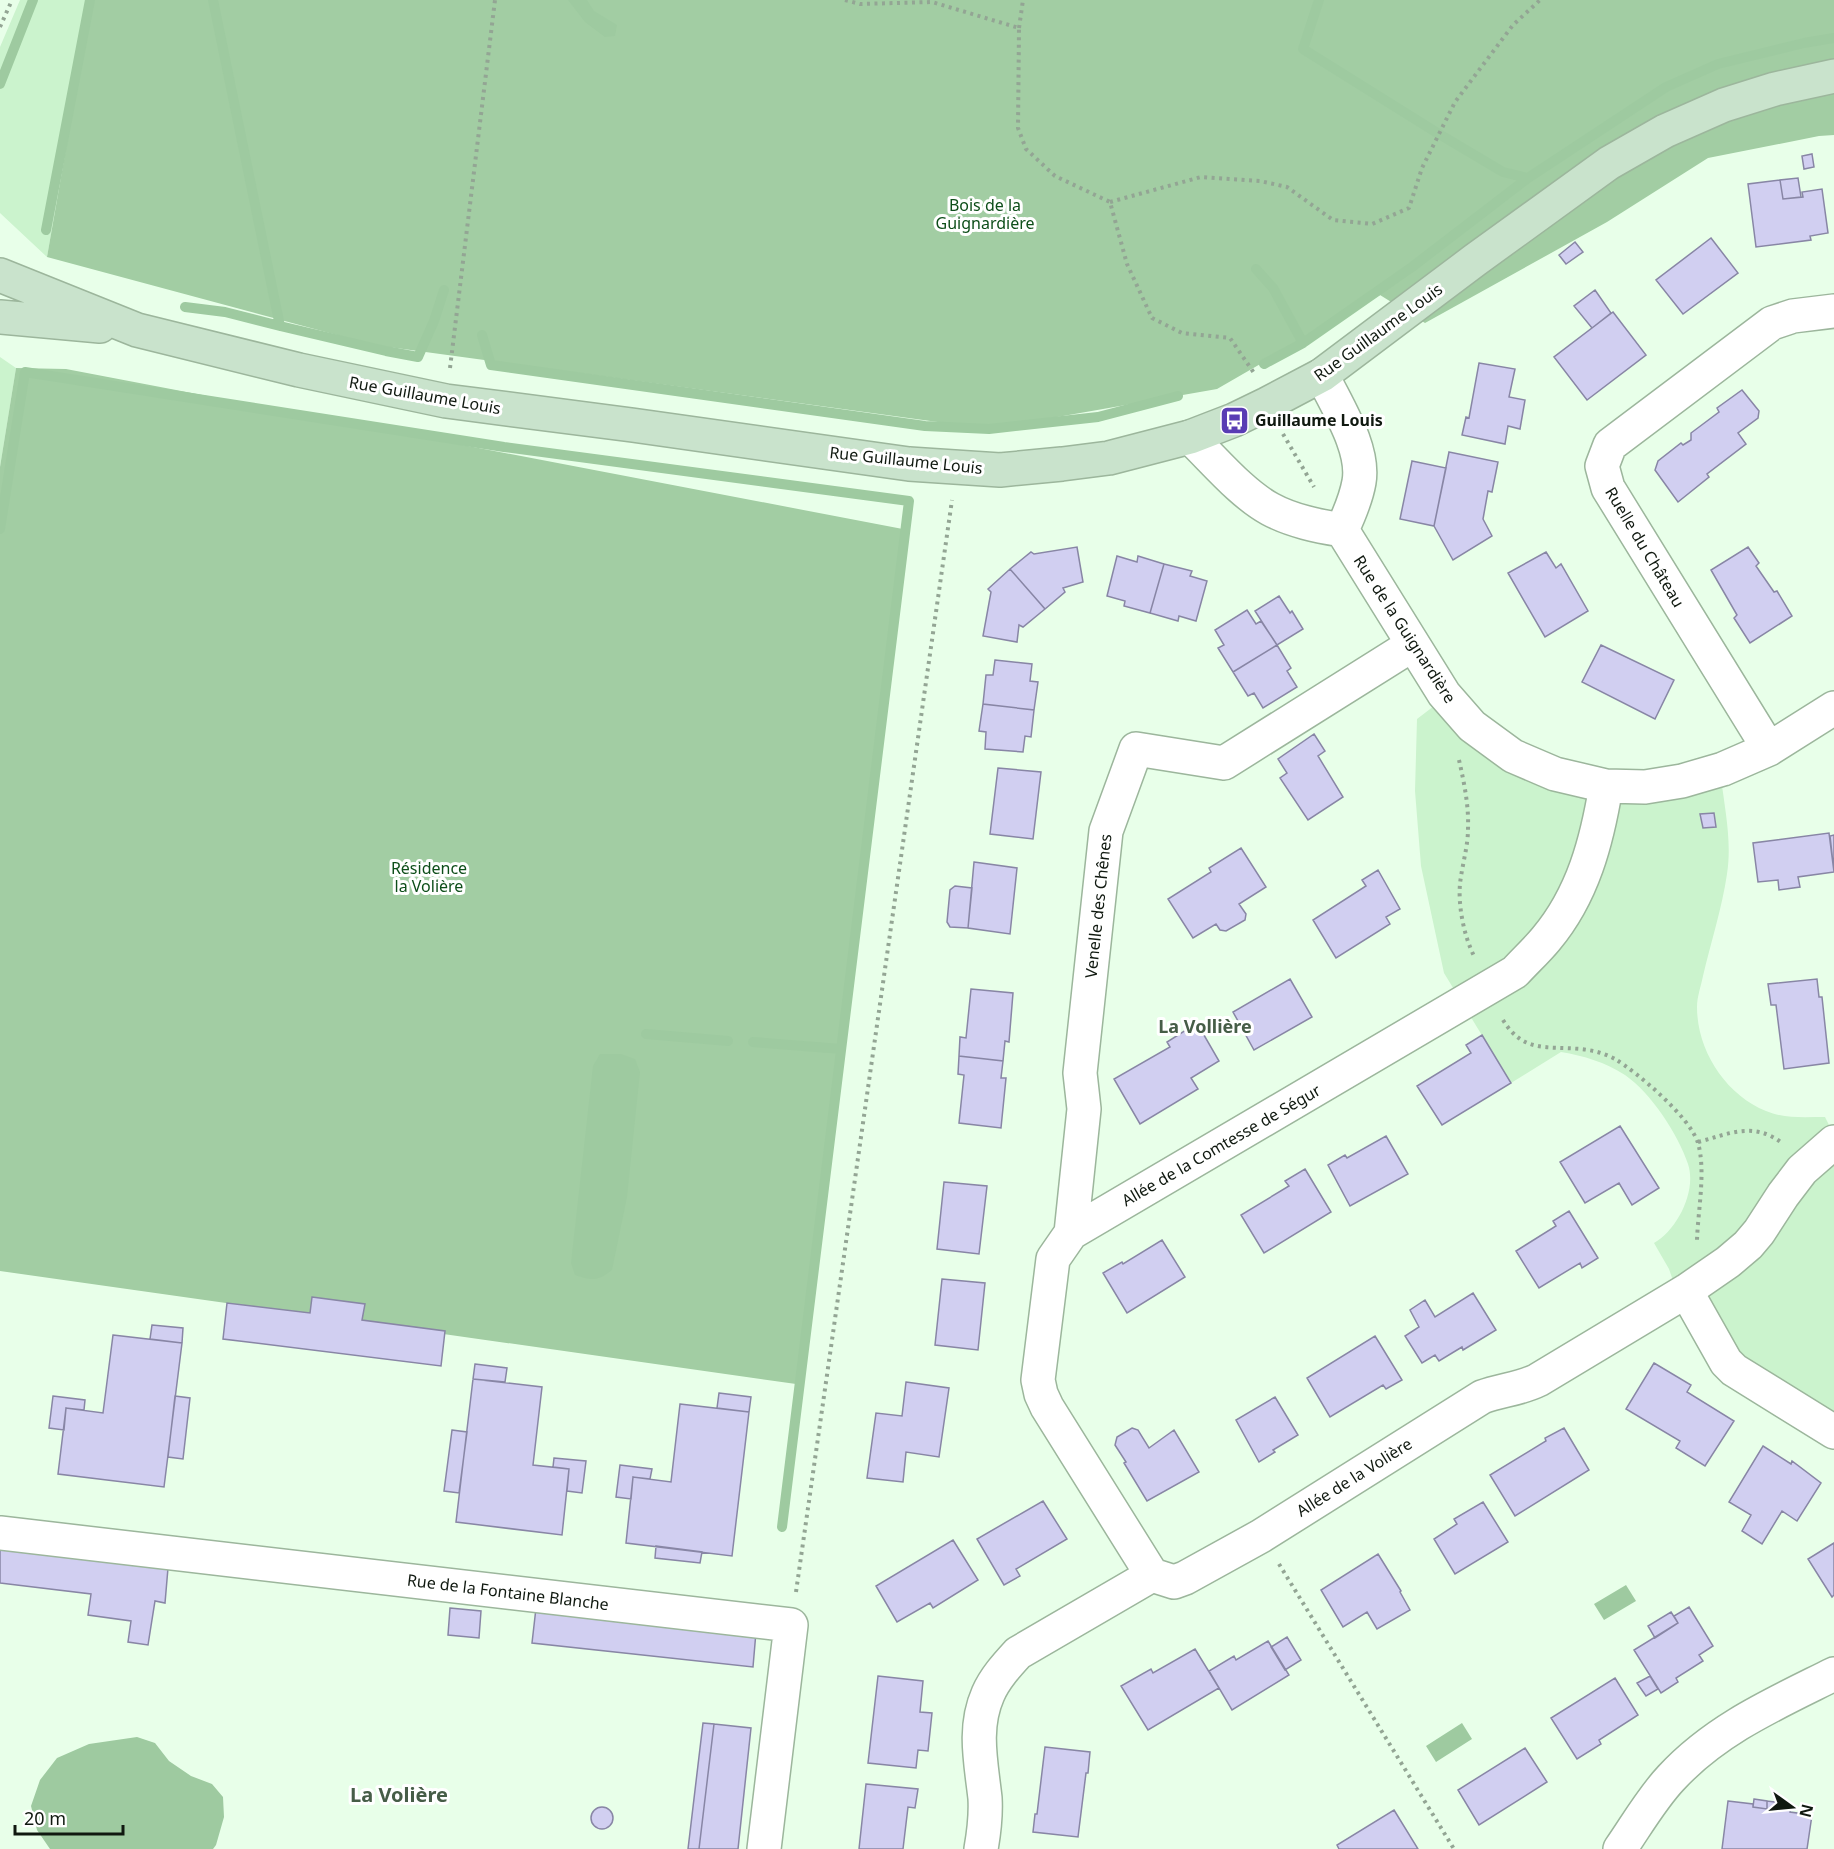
<svg xmlns="http://www.w3.org/2000/svg" width="1834" height="1849" viewBox="0 0 1834 1849" font-family="'Noto Sans',sans-serif">
	<rect width="100%" height="100%" fill="#e8ffe9"/>
	<path fill="#cbf3cd" d="M20,0H92L47,257L0,213V47Z
		M0,357L16,368L0,467Z
		M1434,706L1518,770L1721,778C1725,810 1732,842 1727,874C1722,908 1711,942 1703,976C1701,986 1697,997 1697,1007C1697,1051 1726,1095 1766,1111C1785,1119 1805,1117 1825,1117L1834,1135V1449L1723,1383L1690,1330L1669,1269L1654,1243C1677,1230 1697,1191 1688,1164C1678,1134 1651,1093 1625,1075C1605,1062 1584,1056 1561,1052L1511,1083L1444,973L1421,866L1415,791L1417,719Z"/>
	<path fill="#a2cda3" d="M92,0H1834V135L1819,136L1708,158L1607,222L1425,323L1380,295L1217,389L989,429L374,345L47,257Z
		M16,368L66,369L908,530L796,1384L0,1271V467Z"/>
	<path fill="#9ecaa0" d="M568,0H587L594,11L617,25L615,36L605,37L585,22Z
		M600,1054H621L635,1059L640,1072L627,1197L612,1270C598,1281 593,1281 575,1275L571,1263L593,1066Z
		M1626,1585L1636,1601L1604,1620L1594,1604Z
		M1462,1723L1472,1739L1436,1762L1426,1746Z
		M137,1737L155,1743L169,1761L191,1776L212,1784L223,1797L224,1817L216,1845L213,1849H50L37,1830L31,1806L40,1780L57,1758L89,1744Z"/>
	<g fill="none" stroke-linecap="round" stroke-linejoin="round">
		<path stroke="#9ecaa0" stroke-width="10" d="M213,0L280,326L386,351L418,357L434,321L444,290
			M1319,0L1303,49L1439,134L1503,172L1528,178
			M0,84L33,0
			M46,230L90,0
			M1256,269L1273,288L1303,343
			M185,307L225,312L280,326
			M482,335L491,365L925,426L989,429L1098,417L1178,396
			M1264,364L1303,343L1412,267L1528,178L1666,87L1718,64L1804,43L1834,38
			M0,529L25,372L504,447L909,501L782,1527
			M646,1034L728,1041
			M753,1042L841,1049"/>
	</g>
	<path fill="#d1cff1" stroke="#8886a5" stroke-width="1.5" d="M1812,154L1814,167L1804,169L1802,156Z
		M1798,178L1801,197L1783,199L1780,180Z
		M1780,180L1783,199L1803,197L1802,192L1822,189L1828,233L1810,236L1811,240L1756,247L1748,184Z
		M1711,238L1738,273L1683,314L1656,280Z
		M1575,242L1583,252L1566,264L1559,255Z
		M1595,290L1611,313L1592,328L1574,306Z
		M1613,312L1646,355L1587,400L1554,357Z
		M1479,363L1515,369L1509,397L1525,400L1520,429L1508,426L1505,444L1462,435L1466,417L1469,418Z
		M1742,390L1759,411L1758,418L1738,433L1746,444L1707,474L1709,477L1678,502L1655,470L1658,461L1681,443L1683,445L1691,440V433L1719,412L1717,408Z
		M1449,452L1498,462L1492,492L1488,491L1483,519L1492,536L1453,560L1434,526Z
		M1412,461L1446,468L1434,526L1400,519Z
		M1077,547L1083,582L1063,588L1065,592L1045,609L1010,569L1031,552L1034,554Z
		M1748,547L1759,563L1756,566L1774,592L1777,591L1792,616L1750,643L1734,618L1737,615L1711,570Z
		M1546,552L1556,568L1561,564L1588,611L1545,637L1508,573Z
		M1117,556L1137,562L1138,556L1164,564L1150,613L1124,606L1125,601L1107,596Z
		M1164,564L1192,571L1190,576L1207,581L1196,621L1179,616L1178,621L1150,613Z
		M1010,569L1045,609L1023,627L1019,625L1017,642L983,636L991,592L988,589Z
		M1279,596L1290,613L1292,611L1303,629L1277,645L1255,611Z
		M1247,610L1256,624L1261,621L1277,645L1233,672L1218,648L1224,645L1215,630Z
		M1277,645L1291,668L1287,671L1297,687L1263,708L1254,693L1248,696L1233,672Z
		M1601,645L1674,680L1655,719L1582,682Z
		M995,660L1032,664L1030,681L1038,682L1034,710L983,704L986,675H993Z
		M983,704L1034,710L1031,737L1025,736L1023,752L985,749L986,732L979,731Z
		M1314,734L1325,751L1318,756L1343,797L1308,820L1280,778L1287,773L1278,759Z
		M998,768L1041,772L1033,839L990,834Z
		M1714,813L1716,827L1703,828L1700,814Z
		M1829,833L1834,872L1798,877L1800,887L1779,890L1778,880L1758,882L1753,843Z
		M1834,835V872L1830,836Z
		M1241,848L1266,887L1239,904L1246,914L1245,920L1226,931L1220,930L1216,924L1193,938L1168,899L1211,872L1209,868Z
		M974,862L1017,868L1010,934L968,928Z
		M1378,870L1400,909L1386,917L1390,924L1336,958L1313,920L1366,886L1362,880Z
		M955,886L972,888L968,928L950,927L947,922L950,890Z
		M1290,979L1312,1017L1254,1050L1233,1012Z
		M1817,979L1819,997H1822L1829,1063L1784,1069L1776,1005H1771L1768,984Z
		M971,989L1013,993L1009,1042L1005,1041L1003,1061L959,1056L960,1037L966,1038Z
		M1197,1023L1219,1061L1191,1078L1198,1089L1140,1124L1114,1079L1170,1047L1167,1042Z
		M1482,1035L1511,1083L1442,1125L1417,1086L1471,1053L1466,1045Z
		M959,1056L1003,1061L1001,1078H1006L1001,1128L959,1123L964,1075L958,1074Z
		M1620,1126L1659,1188L1632,1205L1619,1183L1585,1203L1560,1162Z
		M1386,1136L1408,1174L1350,1206L1328,1165L1345,1155L1347,1158Z
		M1305,1169L1331,1212L1264,1253L1241,1215L1289,1186L1285,1181Z
		M944,1182L987,1186L979,1254L937,1249Z
		M1569,1211L1598,1258L1582,1268L1580,1263L1539,1288L1516,1251L1556,1226L1553,1221Z
		M1162,1240L1185,1277L1127,1313L1103,1273L1122,1262L1123,1264Z
		M942,1279L985,1283L978,1350L935,1345Z
		M1473,1293L1496,1330L1463,1350L1462,1347L1439,1361L1435,1355L1422,1363L1405,1336L1419,1327L1410,1310L1425,1300L1435,1317Z
		M312,1297L365,1304L362,1320L445,1331L441,1366L223,1339L227,1303L310,1313Z
		M152,1325L183,1328L182,1343L150,1339Z
		M113,1335L182,1343L164,1487L58,1474L66,1408L103,1413Z
		M1375,1336L1402,1380L1386,1389L1383,1385L1330,1417L1307,1378Z
		M1654,1363L1691,1385L1687,1392L1734,1421L1705,1466L1676,1448L1680,1441L1626,1409Z
		M475,1364L507,1368L505,1382L473,1379Z
		M473,1379L542,1387L533,1465L569,1469L562,1535L456,1522Z
		M906,1382L949,1388L939,1457L906,1452L903,1482L867,1478L876,1413L902,1416Z
		M719,1393L751,1397L749,1412L717,1408Z
		M53,1396L85,1400L84,1410L66,1408L64,1430L49,1428Z
		M175,1396L190,1398L183,1459L168,1457Z
		M1275,1397L1298,1435L1273,1450L1275,1452L1259,1462L1236,1420Z
		M680,1404L749,1412L732,1556L626,1543L633,1477L671,1482Z
		M1132,1428L1138,1430L1149,1448L1174,1430L1199,1472L1147,1501L1124,1463L1126,1462L1115,1445L1117,1437Z
		M1564,1428L1589,1470L1515,1516L1490,1475L1546,1441L1545,1438Z
		M452,1430L467,1432L459,1493L444,1491Z
		M1763,1446L1791,1464L1792,1461L1821,1483L1797,1521L1782,1511L1762,1544L1742,1531L1751,1515L1729,1502Z
		M554,1458L586,1461L582,1493L567,1491L569,1469L553,1467Z
		M620,1465L652,1469L650,1479L633,1477L631,1499L616,1497Z
		M1043,1501L1067,1539L1016,1569L1020,1576L1004,1585L977,1539Z
		M1483,1502L1508,1542L1455,1574L1434,1539L1457,1524L1454,1519Z
		M953,1540L978,1580L933,1608L930,1603L897,1622L876,1586Z
		M1834,1543V1595L1832,1597L1808,1559Z
		M656,1546L702,1552L700,1563L655,1558Z
		M0,1549L168,1568L165,1603L155,1601L148,1645L128,1642L131,1621L88,1615L91,1594L0,1583Z
		M1378,1554L1401,1591L1400,1592L1410,1610L1377,1629L1367,1612L1343,1627L1321,1590Z
		M1689,1607L1713,1646L1699,1655L1703,1661L1676,1678L1678,1682L1661,1693L1634,1650L1678,1623L1674,1616Z
		M450,1608L481,1611L479,1638L448,1635Z
		M536,1608L756,1632L753,1667L532,1643Z
		M1671,1612L1678,1623L1655,1638L1648,1626Z
		M1287,1637L1301,1660L1285,1670L1271,1647Z
		M1268,1641L1289,1675L1232,1710L1209,1671L1234,1656L1236,1660Z
		M1195,1649L1219,1688L1148,1730L1121,1686L1151,1669L1153,1673Z
		M878,1676L923,1681L920,1712L932,1713L928,1751L918,1750L916,1768L868,1763Z
		M1650,1676L1658,1689L1646,1696L1637,1683Z
		M1615,1678L1638,1715L1599,1740L1601,1744L1577,1759L1551,1718Z
		M703,1723L714,1724L699,1849H688Z
		M714,1724L751,1728L738,1849H699Z
		M1045,1747L1090,1752L1088,1773H1086L1078,1837L1033,1832L1035,1814H1037Z
		M1525,1748L1547,1782L1479,1825L1458,1790Z
		M866,1784L918,1789L915,1808L908,1807L903,1849H859Z
		M1754,1799L1767,1801V1809L1753,1807Z
		M1728,1801L1753,1804V1807L1767,1809V1801L1791,1804L1790,1812L1812,1815L1807,1849H1722Z
		M591 1818a11 11 0 1 1 22 0a11 11 0 1 1-22 0Z
		M1394,1810L1418,1849H1339L1337,1845Z"/>
	<g fill="none" stroke-linecap="round" stroke-linejoin="round">
		<defs>
			<path id="street" d="M1322,375C1336,405 1365,448 1359,482C1356,499 1349,515 1342,530
				M1190,437C1214,460 1241,493 1270,509C1292,521 1318,526 1342,530
				M1342,530L1444,694L1472,726L1513,756L1555,774L1606,786L1645,787L1682,781L1723,769L1769,749L1834,708
				M1769,749L1608,488L1602,466L1610,445L1772,323L1793,316L1834,311
				M1071,1233L1084,1109L1080,1073L1106,831L1136,749L1224,763L1412,645
				M1686,1291L1726,1362L1734,1370L1834,1432
				M0,1533L791,1625L764,1849
				M1152,1575L1047,1407L1041,1394L1038,1380L1053,1259L1071,1233L1515,972C1525,961 1537,950 1546,939C1583,895 1597,841 1606,786
				M981,1849C984,1832 986,1815 985,1798C981,1762 973,1728 988,1694C995,1678 1007,1665 1018,1653L1152,1575L1174,1582L1185,1578L1261,1536L1482,1397C1501,1390 1520,1389 1538,1380L1686,1291L1728,1262L1748,1245L1759,1232L1783,1195L1802,1170L1834,1142
				M1620,1849C1636,1826 1652,1798 1671,1778C1716,1729 1776,1703 1834,1674"/>
			<path id="secondary" d="M0,275L137,330L299,370L446,401L632,425L909,464L1000,470L1062,464L1109,458L1190,437L1234,420L1267,404L1322,375L1475,260L1609,163L1665,131L1724,105L1775,89L1834,76
				M0,317L100,326"/>
		</defs>
		<use href="#street" stroke="#9cb69c" stroke-width="36"/>
		<use href="#secondary" stroke="#9cb69c" stroke-width="36"/>
		<path stroke="#93a594" stroke-width="4" stroke-dasharray="3 4.5" stroke-linecap="butt" d="M845,0L860,4L932,2L1019,28L1018,128L1026,149L1055,176L1110,202L1127,264L1152,318L1182,333L1230,338L1254,373
			M0,27L12,0
			M1019,28L1023,0
			M1110,202L1201,177L1260,181L1287,187L1333,220L1372,224L1409,208L1422,168L1455,102L1513,25L1540,0
			M450,368L495,0
			M1283,434L1314,487
			M1459,760C1464,782 1469,806 1468,829C1468,847 1462,865 1460,884C1458,906 1464,936 1474,956
			M1503,1020C1523,1053 1547,1046 1580,1049C1592,1050 1604,1053 1615,1059C1638,1073 1690,1117 1698,1143C1706,1171 1698,1210 1697,1240
			M1698,1142C1729,1134 1753,1121 1782,1143
			M1279,1564L1454,1849
			M796,1592L952,500"/>
		<use href="#street" stroke="#fff" stroke-width="33"/>
		<use href="#secondary" stroke="#c9e3cc" stroke-width="33"/>
	</g>
	<defs>
		<symbol id="bus-square" viewBox="-11 -11 22 22"><rect x="-9" y="-9" width="18" height="18" rx="4" fill="#593cb4" stroke="#fff"/><path d="M-5-6H5V4H4V6H2V4H-2V6H-4V4H-5ZM-3.5-4V0h7V-4ZM-3.5 1.2v1.5H-2V1.2ZM2 1.2v1.5H3.5V1.2Z" fill="#fff"/></symbol>
	</defs>
	<g fill-rule="evenodd">
		<use href="#bus-square" x="1218" y="404" width="33" height="33"/>
	</g>
	<g text-anchor="middle" dominant-baseline="central" stroke-width="6" stroke-linejoin="round" paint-order="stroke">
		<g font-size="16" fill="#0d4e19" stroke="#fff">
			<text x="985" y="205">Bois de la<tspan x="985" dy="18">Guignardière</tspan></text>
			<text x="429" y="868">Résidence<tspan x="429" dy="18">la Volière</tspan></text>
		</g>
		<g font-size="16" fill="#101910" stroke="#fff">
			<text transform="translate(1378 332) rotate(-36)">Rue Guillaume Louis</text>
			<text transform="translate(425 395) rotate(10)">Rue Guillaume Louis</text>
			<text transform="translate(906 460) rotate(6)">Rue Guillaume Louis</text>
			<text transform="translate(1645 547) rotate(59)">Ruelle du Château</text>
			<text transform="translate(1405 629) rotate(57)">Rue de la Guignardière</text>
			<text transform="translate(1098 906) rotate(-84)">Venelle des Chênes</text>
			<text transform="translate(1221 1145) rotate(-30)">Allée de la Comtesse de Ségur</text>
			<text transform="translate(1354 1477) rotate(-32)">Allée de la Volière</text>
			<text transform="translate(508 1592) rotate(7)">Rue de la Fontaine Blanche</text>
		</g>
		<g font-size="16" font-weight="bold" fill="#101910" stroke="#fff" text-anchor="start">
			<text x="1255" y="420">Guillaume Louis</text>
		</g>
		<g font-size="18" font-weight="bold" fill="#465d47" stroke="#fff">
			<text x="1205" y="1026">La Vollière</text>
		</g>
		<g font-size="20" font-weight="bold" fill="#465d47" stroke="#fff">
			<text x="399" y="1794">La Volière</text>
		</g>
	</g>
	<g transform="translate(1792 1807) rotate(105)" stroke="#ffffff" stroke-width="4.5" paint-order="stroke">
	<path d="M0-4.5L10 22L0 15L-10 22Z" fill="#101910"/>
	<text y="-9" font-size="16" font-weight="bold" text-anchor="middle" fill="#101910">N</text>
	</g>
	<path d="M15 1825v9h108v-9" fill="none" stroke="#101910" stroke-width="3"/>
	<text x="24" y="1825" font-size="18" fill="#101910" stroke="#ffffff" stroke-width="4.5" paint-order="stroke">20 m</text>
</svg>
